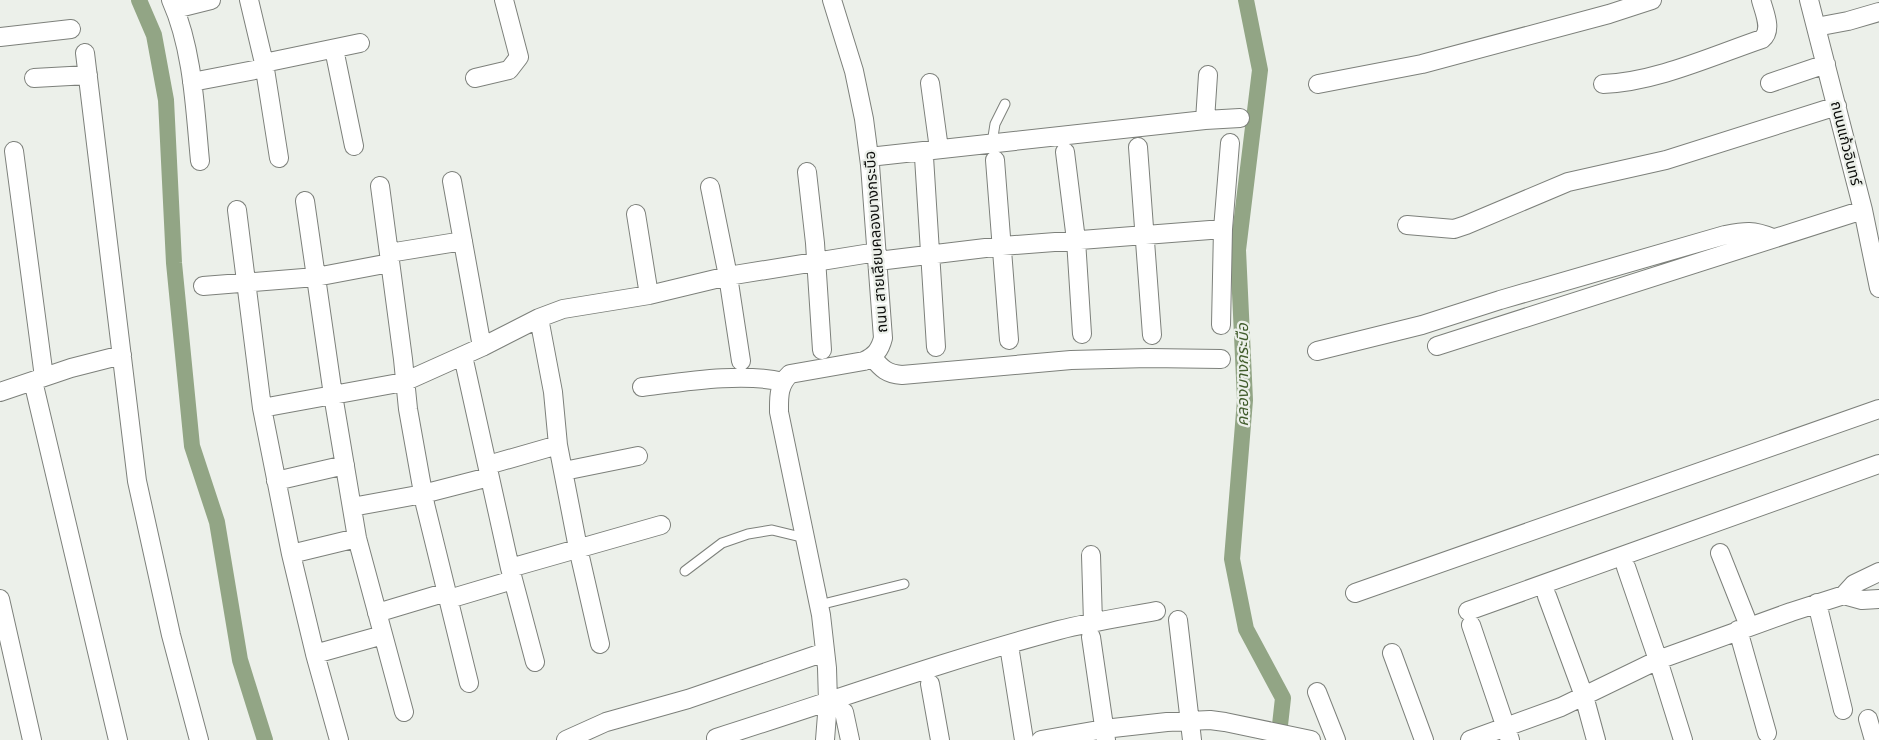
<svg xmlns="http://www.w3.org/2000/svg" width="1879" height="740" viewBox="0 0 1879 740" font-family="'Golos Text','Noto Sans Thai',sans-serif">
	<rect width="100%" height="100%" fill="#ecf0ea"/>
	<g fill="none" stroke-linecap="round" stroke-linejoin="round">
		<path stroke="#92a585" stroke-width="16" d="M139,0L154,35L166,100L174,263L192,446L217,522L240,660L265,740
			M1246,0L1260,70L1238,250L1245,400L1232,559L1246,629L1283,698L1280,725L1273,740"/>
		<defs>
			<path id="service" d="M992,143L995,124L1005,104
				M685,571L722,543L748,534L772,530L805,538
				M819,605L904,584"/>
			<path id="minor" d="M171,0C193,49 195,109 200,161
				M249,0L264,63L279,158
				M1809,0L1863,210L1879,288
				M175,9L211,0
				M1816,27L1848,21L1879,12
				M0,37L71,29
				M334,49L354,146
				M85,53L137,481L171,635L199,740
				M264,63L360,43
				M34,78L88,75
				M475,78L509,70L519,57L504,0
				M192,82L265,68
				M930,83L939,149
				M1770,83L1826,64
				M1318,84L1422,64L1609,14L1652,0
				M1603,84C1656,82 1712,56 1762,39C1773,30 1764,12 1761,0
				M1205,120L1240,118
				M1138,147L1152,335
				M14,151L44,377
				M1065,152L1076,240L1082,334
				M869,157L1205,120L1208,75
				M924,157L936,347
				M995,160L1009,340
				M807,172L815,243L822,350
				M452,181L482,347
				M380,186L403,359L408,409L425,504L469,683
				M710,187L728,276L741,361
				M305,201L333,395L357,538L404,712
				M237,210L262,408L291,554L315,654L339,740
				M636,214L649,295
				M1407,225L1454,229L1466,225L1568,182L1666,160L1837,106
				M389,253L463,241
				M878,261L1002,246L1223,229
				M203,286L316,277L390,263
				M539,318L553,392L558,445L578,548L600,644
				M1221,325L1223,229L1230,143
				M1437,346L1863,210
				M1317,351L1422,325L1500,300L1725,235C1746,231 1753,230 1773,238
				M463,356L510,568L535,662
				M872,357C882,369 887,374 902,375L1071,360L1149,358L1221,359
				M33,381L118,740
				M642,387C683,382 743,372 783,382
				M0,392L71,368L122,355
				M262,408L404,382L482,347L539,318L563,309L649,295L728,276L877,252
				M488,465L558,445
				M564,471L638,456
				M276,481L345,465
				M352,507L423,494L489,477
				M1720,553L1749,626
				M291,554L357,538
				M1091,555L1093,623
				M1626,567L1658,660L1683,740
				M510,568L661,525
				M1355,593L1879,409
				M1844,595L1854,584L1879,572
				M1547,596L1584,696L1596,740
				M0,599L32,740
				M449,599L513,580
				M1817,603L1843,710
				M1468,611L1879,464
				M377,613L447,592
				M1178,620L1192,740
				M1471,625L1510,740
				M1738,630L1767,733
				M1091,637L1106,740
				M1010,652L1024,740
				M1392,653L1424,740
				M315,654L383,635
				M930,684L940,740
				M1317,692L1336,740
				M844,712L850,740
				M1868,719L1874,740
				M716,738C830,702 943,661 1059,630C1091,622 1124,617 1156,611
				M566,740L606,722L688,699L825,652
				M825,740L828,702L827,668L821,615L779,412C779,398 778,385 790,374L864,361C875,356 880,350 883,338L870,165L864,119L854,71L832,0
				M1041,740L1104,729L1167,722L1210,720L1225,722L1311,740
				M1470,740L1561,707L1658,660L1791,612L1844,595L1862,600L1879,599"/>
		</defs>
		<use href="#service" stroke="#7d807b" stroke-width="11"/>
		<use href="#minor" stroke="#7d807b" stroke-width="20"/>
		<use href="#service" stroke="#fff" stroke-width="9"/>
		<use href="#minor" stroke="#fff" stroke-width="18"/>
	</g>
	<g text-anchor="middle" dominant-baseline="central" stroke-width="4.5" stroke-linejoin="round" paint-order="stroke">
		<g font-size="15" fill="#0c0d0b" stroke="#ecf0ea">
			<text transform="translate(1847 143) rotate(76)">ถนนแก้วอินทร์</text>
			<text transform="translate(875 242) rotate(-94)">ถนน สายเลียบคลองบางกระบือ</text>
		</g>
		<g font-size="16" font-style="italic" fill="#415c2c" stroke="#ecf0ea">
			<text transform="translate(1242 375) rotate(-90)">คลองบางกระบือ</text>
		</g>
	</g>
</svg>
